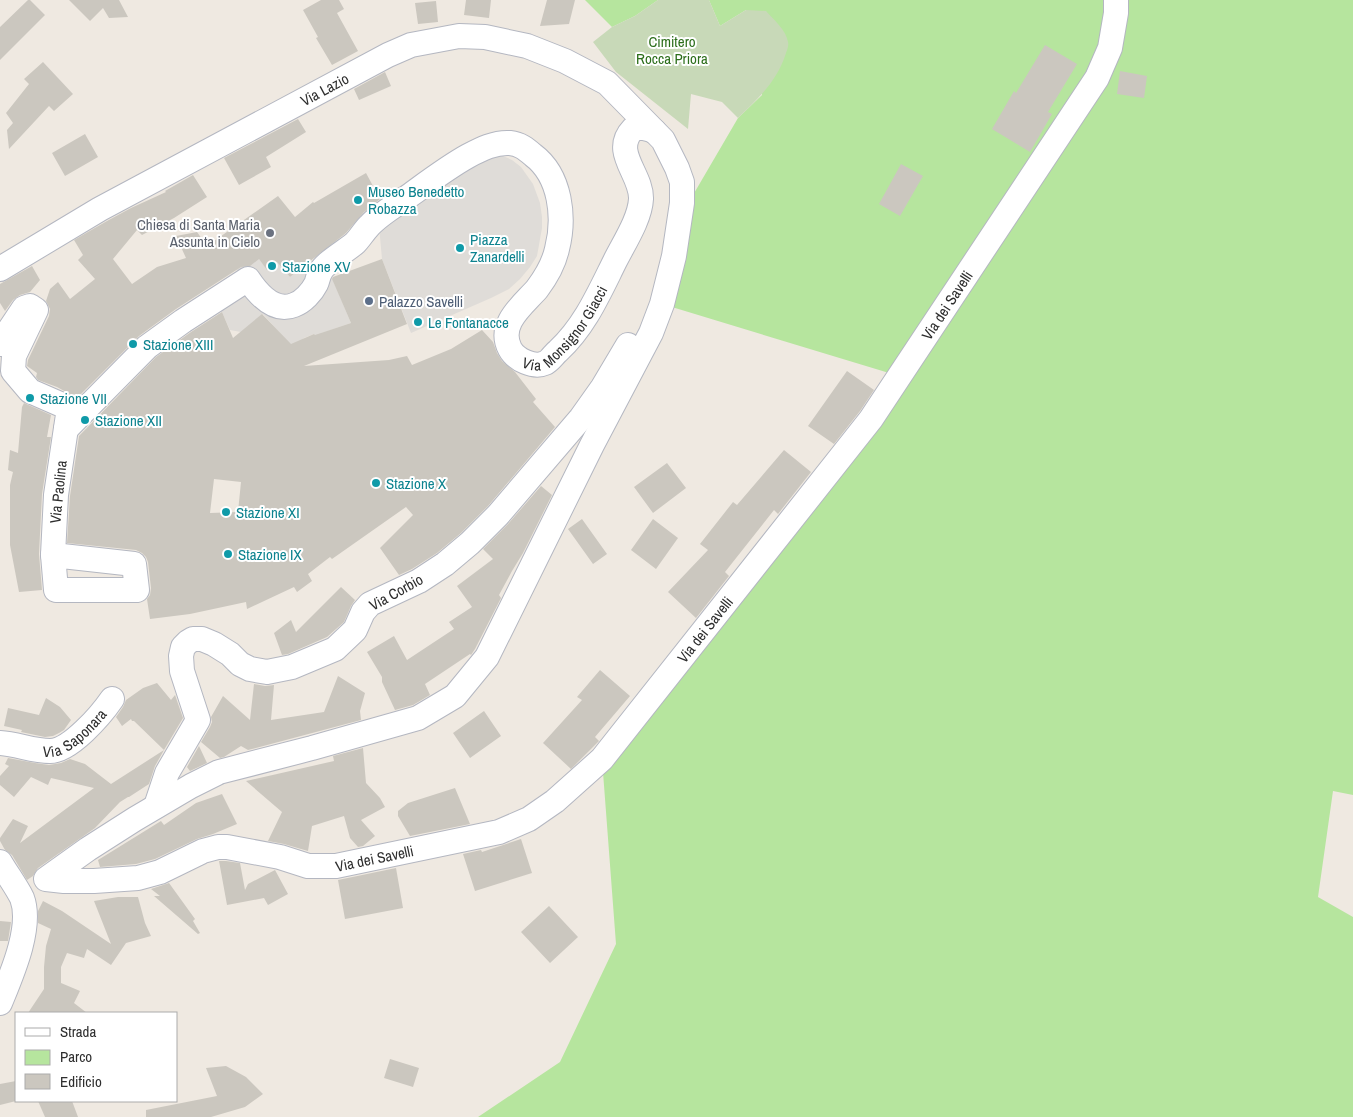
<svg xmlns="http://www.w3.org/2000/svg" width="1353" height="1117" viewBox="0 0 1353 1117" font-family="'Archivo Narrow',sans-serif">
	<rect width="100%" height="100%" fill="#efe9e1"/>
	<path fill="#b6e59e" d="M585,0H658L635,16L612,27Z
		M709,0H1353V795L1333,791L1318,897L1353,917V1117H478L560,1062L616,944L602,759L899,376L662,304L679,219L738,118L762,95L746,10L720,26Z"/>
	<path fill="#c8d9b8" d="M658,0H709L720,26L746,10L766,11C774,20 786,30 788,42C789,46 787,50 786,53C778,80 758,99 738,118L722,102L691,94L688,129L616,72L593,42L612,27L635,16Z"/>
	<path fill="#dfdcd8" d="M494,155L503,156L512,160L521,167L533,184L540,203L542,217V228L537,256L530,267L520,279L509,289L491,298L411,333L382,259L379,226L450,178Z
		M243,239L267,269L277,262L290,277L303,267L321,270L332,278L351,323L322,333L317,339L314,334L304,338L295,350L263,314L241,332L230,330L220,308L239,273L233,263Z"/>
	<path fill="#cbc7bf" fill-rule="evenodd" d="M28,0H30L45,15L0,60V27Z
		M69,0H119L128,17L109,18L103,8L90,21Z
		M321,0H339L344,9L337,13L358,51L332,65L316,38L318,37L303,10Z
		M466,0H491L489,18L464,15Z
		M547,0H575L569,24L540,26Z
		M436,1L438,22L418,24L415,3Z
		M1045,45L1077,64L1048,112L1052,114L1030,152L992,129L1014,91L1016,93Z
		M43,62L73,94L54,111L49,106L9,149L7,130L13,123L6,113L29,84L24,79Z
		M1120,71L1147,76L1144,98L1117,94Z
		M385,72L391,86L359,100L354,89Z
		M298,119L306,132L266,157L271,167L239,185L224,158Z
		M85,134L98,157L65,176L52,153Z
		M901,164L923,176L900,216L879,204Z
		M366,173L380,199L364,212L346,233L290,277L277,262L267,270L259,259L250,266L241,267L176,309L139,336L77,398L57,387L38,380L36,377L37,373L27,366L28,360L49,316L50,309L46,301L50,289L58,282L70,299L95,279L78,260L83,255L74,240L107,221L131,208L166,192L165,191L193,175L207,197L174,218L142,235L137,230L113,259L132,284L157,267L186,258L176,236L197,232L207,246L278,196L295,217L313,202L314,203Z
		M382,259L407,324L304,366L389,360L407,356L412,365L451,349L482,330L493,342L497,353L502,361L515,372L536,399L533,402L555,427L488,506L461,533L437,553L412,569L399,575L380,548L413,515L406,507L332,559L330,557L308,574L312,581L297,592L294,587L247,609L246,602L190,614L150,619L147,599L150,595L151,588L148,562L146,557L142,553L136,550L67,543L70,496L79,436L156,357L191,332L222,312L233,338L262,314L291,344L314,334L315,335L351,323L332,279L333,277ZM214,479L241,482L238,512L210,513Z
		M32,266L40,280L30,292L20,295L13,300L5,311L0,303V284Z
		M847,371L874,390L860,411L834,444L808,426Z
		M24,403L51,415L47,437H51L42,494L39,554L42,590L19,592L10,545V485L13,472L8,470L10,450L18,453L22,407Z
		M784,450L811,472L778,514L774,510L725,572L729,576L696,618L668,592L708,550L700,544L733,502L737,505Z
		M667,463L686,488L653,513L634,487Z
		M541,486L552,495L523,553L512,571L499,595L501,598L475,649L471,655L470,654L425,684L430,695L413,705L395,710L382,682V677L367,652L394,636L407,660L454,629L449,622L472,607L457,586L493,559L483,549L508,524Z
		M582,519L607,554L593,564L568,529Z
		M653,519L678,538L656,569L631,550Z
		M341,587L355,600L351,606L344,622L327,637L288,654L282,655L274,633L291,620L296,632Z
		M600,670L630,696L595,737L599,741L571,769L543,743L582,700L577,697Z
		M338,676L365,693L360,711L361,720L248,750L241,746L224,757L220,758L201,742L210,727L212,722L211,717L223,696L250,720L254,684L265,686L274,685L271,720L324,712Z
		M157,683L171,700L175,695L183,718L164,750L134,721H132L131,719L122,726L116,717L123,707L126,700L143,688Z
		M46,698L60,707L71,720L64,730L59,733L53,736L45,737L21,732L22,730L4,726L8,708L39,715Z
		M484,711L501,736L470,758L453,733Z
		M199,746L207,763L190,771L187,767Z
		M363,748L366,783L380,798L385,807L361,820L375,836L363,846L358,847L350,838L344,816L312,826L308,851L284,844L268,841L282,812L246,781L334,761L333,756Z
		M164,750L155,766L149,784L129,797H130H128L120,802L95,828L38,868L33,876L27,880L12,855L5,850L0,841V838L13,819L28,826L20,843L94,788L51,778L48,785L31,777L14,797L0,785V776L9,766L5,764L8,758L35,763L49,765L61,763L70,759L85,764L111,784Z
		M455,788L470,824L410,836L398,816V811L408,803Z
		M222,794L237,824L213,834L197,839L155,859L136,864L100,867L98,860L161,821L164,825L196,803Z
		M521,839L532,873L475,891L463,854L481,850L482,852Z
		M219,861H226L240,863L245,890L248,884L275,870L288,894L268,905L264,898L227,905Z
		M396,868L403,908L345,919L338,880Z
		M169,883L195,919L193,921L200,933L198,934L154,896H160L151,889Z
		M118,897H138L145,923L151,936L126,943L111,965L87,949L84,958L67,953L61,967V983L80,991L74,1003L87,1013H28L44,989V967L46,946L51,929L38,923V911L43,901L62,911L111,944L94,901Z
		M549,906L578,937L550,963L521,932Z
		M0,921L11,922L8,941H0Z
		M390,1059L419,1068L413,1087L384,1078Z
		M226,1066L246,1077L263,1094L245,1107L211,1117H146V1110L217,1096L206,1068Z
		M16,1081V1101L0,1105V1084Z
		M38,1101H72L78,1117H45Z"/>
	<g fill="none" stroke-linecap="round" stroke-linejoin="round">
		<defs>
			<g id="minor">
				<path id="s1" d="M0,269L100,209L388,55L411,45L459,36L485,37L527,46L565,61L607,83L663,140L677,168L682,182V203L674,256L662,304L651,333L592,445L487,657L455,696L418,718L312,748L219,772L191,786L135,819L88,849L46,879L64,881H94L138,878L160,872L203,851L218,847H227L280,857L308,866H336L499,832L529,819L555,801L602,759L871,419L1097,78L1110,48L1116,13V0"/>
				<path d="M0,344L24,308L30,306L36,310L14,356L13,371L30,391L69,408L56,495L53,555"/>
				<path id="s2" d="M66,429L147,347L183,321L248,279C258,294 274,313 294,305C303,302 312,292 316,284C318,280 318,275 321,271C325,263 347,250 355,243C360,238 364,231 369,226C380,214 396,205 409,196C427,183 448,167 468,156C481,149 495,142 510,143C520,144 526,149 533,155C561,176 565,218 557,249C554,263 546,277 537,289C523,305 497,324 510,349C516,360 534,368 545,363C550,361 554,354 558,351C585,326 599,293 615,261C624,243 640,219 641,199C642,174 611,152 633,129C641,127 646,128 654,131"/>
				<path d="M53,555L134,564L137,590H56Z"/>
				<path id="s3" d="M0,743C17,744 33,751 50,751C70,751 101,715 112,699"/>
				<path d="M156,806L167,773L198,720L182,671L181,656L183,647L188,642L193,639H202L214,644L230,654L240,664L250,669L267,672L292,667L335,649L355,630L363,612L370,604L419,581L445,564L470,543L498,515L581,418L603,387L628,345"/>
				<path d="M0,862C7,874 16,886 22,898C33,927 11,976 0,1003"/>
			</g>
		</defs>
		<use href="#minor" stroke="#b4b7c1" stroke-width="26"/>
		<use href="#minor" stroke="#fff" stroke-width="24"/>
	</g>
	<g fill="#0f9aa8" stroke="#fff" stroke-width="2">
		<circle cx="358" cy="200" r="5"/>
		<circle cx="460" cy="248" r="5"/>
		<circle cx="272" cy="266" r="5"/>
		<circle cx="418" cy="322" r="5"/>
		<circle cx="133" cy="344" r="5"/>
		<circle cx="30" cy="398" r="5"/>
		<circle cx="85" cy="420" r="5"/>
		<circle cx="376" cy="483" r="5"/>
		<circle cx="226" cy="512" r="5"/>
		<circle cx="228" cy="554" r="5"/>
	</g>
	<circle fill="#6b7280" stroke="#fff" stroke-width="2" cx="270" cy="233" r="5"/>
	<circle fill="#5c6f8a" stroke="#fff" stroke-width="2" cx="369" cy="301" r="5"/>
	<g text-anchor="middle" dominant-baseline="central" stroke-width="4" stroke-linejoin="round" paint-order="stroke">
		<g font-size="15" fill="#2c6e1b" stroke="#fff">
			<text x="672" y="41">Cimitero<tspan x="672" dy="17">Rocca Priora</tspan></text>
		</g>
		<g font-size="15" fill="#2e2e2e" stroke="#fff">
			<text stroke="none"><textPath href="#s1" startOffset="371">Via Lazio</textPath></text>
			<text stroke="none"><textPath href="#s1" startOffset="2985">Via dei Savelli</textPath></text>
			<text stroke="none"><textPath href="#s2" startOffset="894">Via Monsignor Giacci</textPath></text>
			<text transform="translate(58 492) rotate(-84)">Via Paolina</text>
			<text transform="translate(396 592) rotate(-29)">Via Corbio</text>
			<text stroke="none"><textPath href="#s1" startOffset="2580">Via dei Savelli</textPath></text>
			<text stroke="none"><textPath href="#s3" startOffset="81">Via Saponara</textPath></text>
			<text stroke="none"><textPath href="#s1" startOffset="2160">Via dei Savelli</textPath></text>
		</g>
		<g font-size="15" fill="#0d838f" stroke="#fff" text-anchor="start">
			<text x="368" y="191">Museo Benedetto<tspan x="368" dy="17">Robazza</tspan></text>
			<text x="470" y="239">Piazza<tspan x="470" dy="17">Zanardelli</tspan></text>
			<text x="282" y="266">Stazione XV</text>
			<text x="428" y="322">Le Fontanacce</text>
			<text x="143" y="344">Stazione XIII</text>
			<text x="40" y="398">Stazione VII</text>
			<text x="95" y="420">Stazione XII</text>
			<text x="386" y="483">Stazione X</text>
			<text x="236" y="512">Stazione XI</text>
			<text x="238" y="554">Stazione IX</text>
		</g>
		<g font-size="15" fill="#5b616d" stroke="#fff" text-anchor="end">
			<text x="260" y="224">Chiesa di Santa Maria<tspan x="260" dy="17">Assunta in Cielo</tspan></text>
		</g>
		<g font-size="15" fill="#4e5e75" stroke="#fff" text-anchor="start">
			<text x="379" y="301">Palazzo Savelli</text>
		</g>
	</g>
	<rect x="15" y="1012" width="162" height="90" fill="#ffffff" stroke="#ababab"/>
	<rect x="25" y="1028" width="25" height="8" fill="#ffffff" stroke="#ababab"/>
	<text x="60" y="1037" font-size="15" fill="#2e2e2e">Strada</text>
	<rect x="25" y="1050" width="25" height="15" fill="#b6e59e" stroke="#ababab"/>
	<text x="60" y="1062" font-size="15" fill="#2e2e2e">Parco</text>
	<rect x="25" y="1074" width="25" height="15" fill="#cbc7bf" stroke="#ababab"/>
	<text x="60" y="1087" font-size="15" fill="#2e2e2e">Edificio</text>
</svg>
